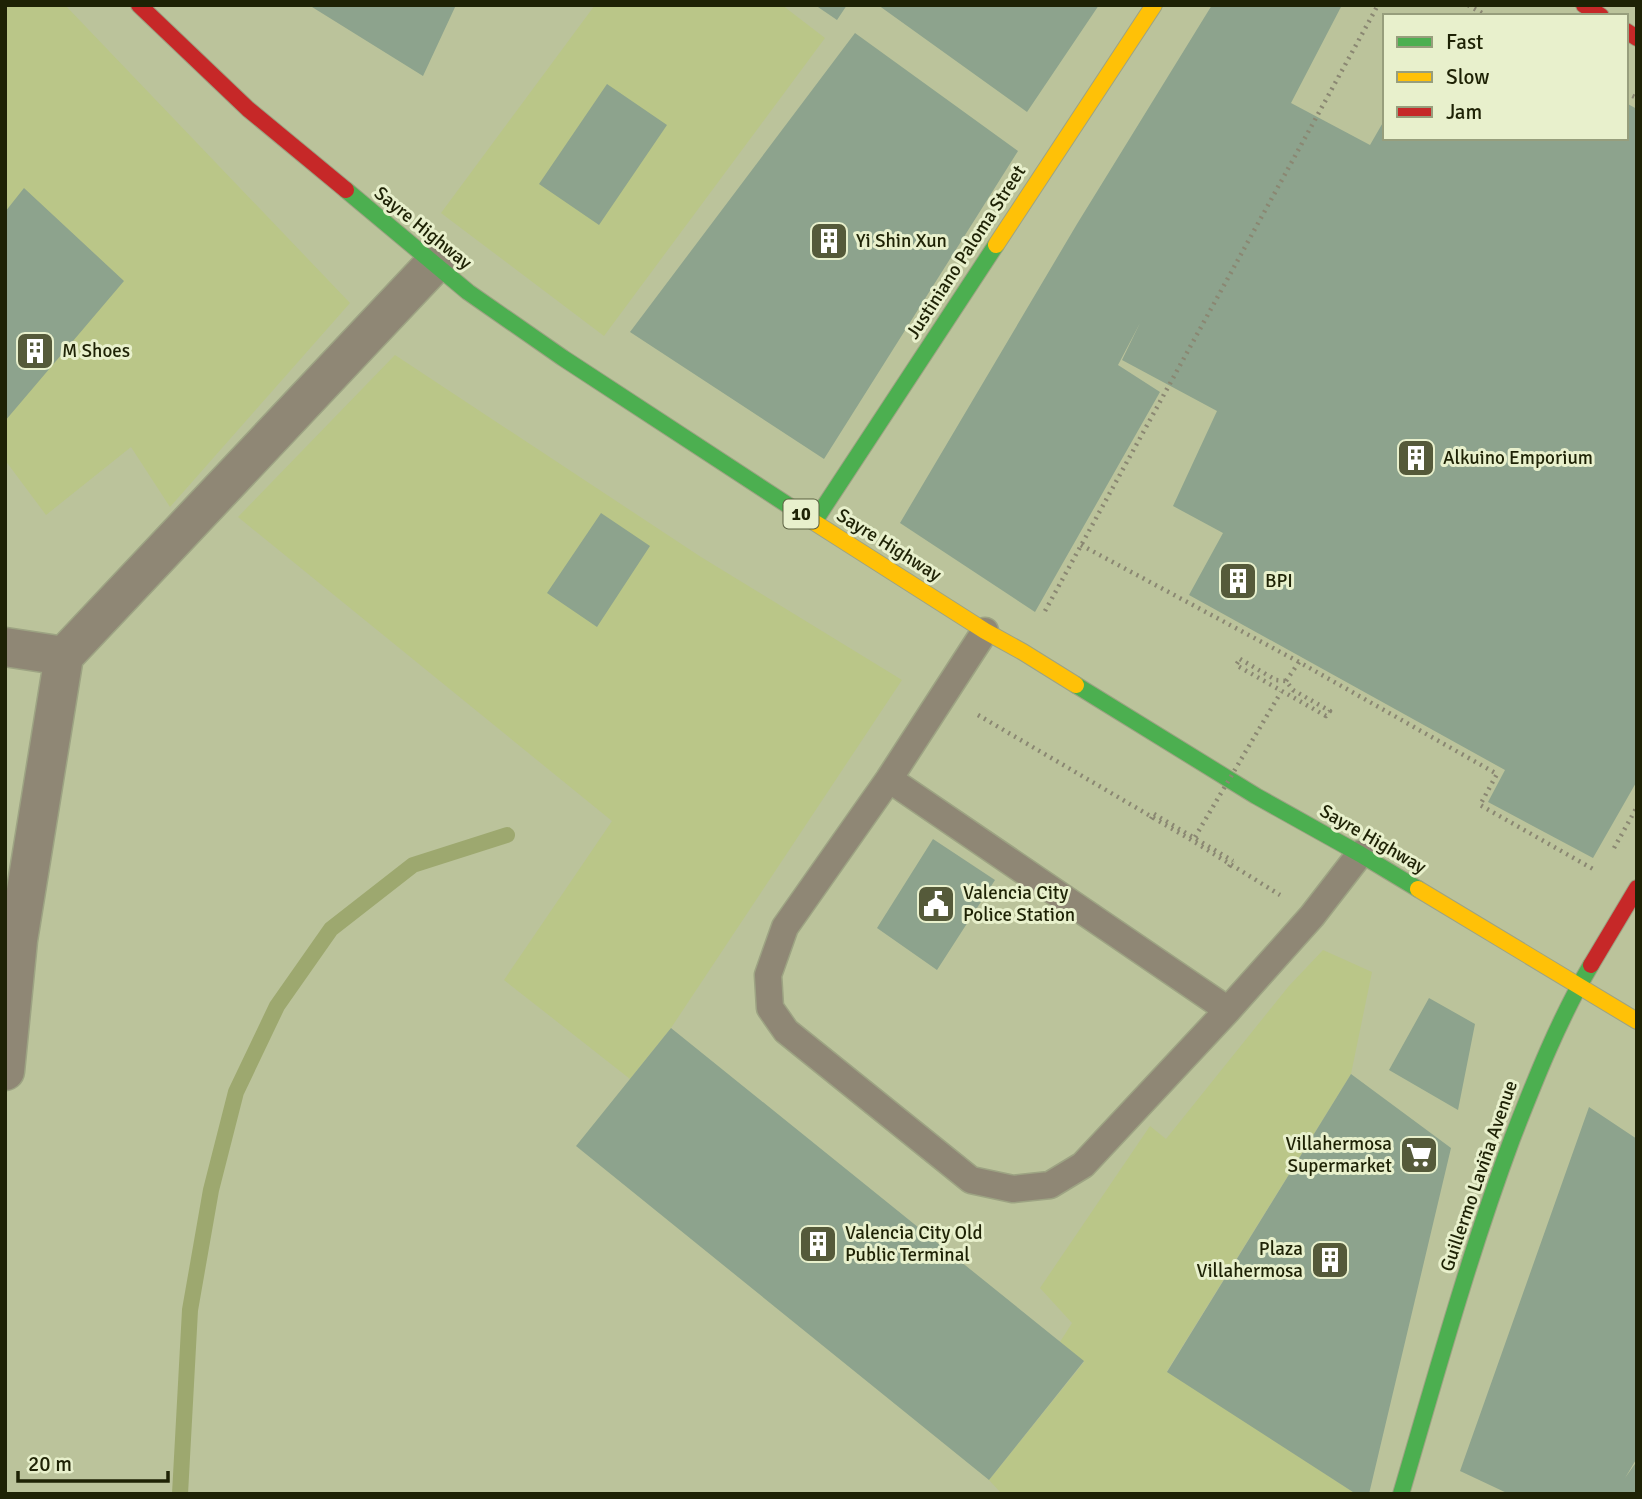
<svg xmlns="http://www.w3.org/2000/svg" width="1642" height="1499" viewBox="0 0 1642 1499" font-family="Signika,sans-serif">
	<rect width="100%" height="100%" fill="#bbc39b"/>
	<path fill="#bac688" d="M5,5H65L350,303L170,507L131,447L46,515L5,460Z
		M595,5H782L825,38L604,336L441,213Z
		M395,355L701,557L902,680L671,1028L630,1079L504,980L612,821L238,517Z
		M1323,950L1372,972L1351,1074L1167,1371L1356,1494H1002L989,1480L1084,1362L1060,1342L1072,1323L1040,1288L1150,1126L1166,1139L1288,987Z"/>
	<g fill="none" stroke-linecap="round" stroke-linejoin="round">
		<path stroke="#9da86f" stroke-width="16" d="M180,1494L190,1310L211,1190L236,1092L277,1006L331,929L413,865L507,835"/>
	</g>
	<path fill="#8da38d" d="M313,5H456L423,76L312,7Z
		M815,5H847L837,20Z
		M878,5H1099L1027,112Z
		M1212,5H1342L1291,103L1370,145L1385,119V138H1626V103L1637,109V781L1593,858L1488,802L1505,770L1189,595L1223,533L1173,506L1217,411L1122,360L1140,323L1118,365L1160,392L1035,612L900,523L1077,224Z
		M855,33L1018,151L824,459L630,332Z
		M607,84L667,125L599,225L539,184Z
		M24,188L124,281L5,421V212Z
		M601,513L650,546L597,627L547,593Z
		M933,839L995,880L937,970L877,928Z
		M1429,998L1475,1024L1458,1110L1389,1070Z
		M671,1028L1084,1361L989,1480L576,1146Z
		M1351,1074L1451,1148L1369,1494H1356L1167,1372Z
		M1589,1107L1637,1139V1458L1625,1478L1637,1461V1494H1509L1460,1471Z"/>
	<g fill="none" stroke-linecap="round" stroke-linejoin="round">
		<defs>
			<path id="lane" d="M985,631L889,779L785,927L768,975L770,1008L786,1031L971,1180L1013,1189L1050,1185L1083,1165L1228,1010L1312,916L1360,854
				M889,779L1228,1010"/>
			<path id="street" d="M5,647L64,656L434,264
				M5,1071L18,940L64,656"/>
			<path id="fast" d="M346,190L468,292L563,358L806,517
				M814,522L996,245
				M1076,685L1256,796L1360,854L1418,889
				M1401,1494C1436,1375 1469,1255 1512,1139C1535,1080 1559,1019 1591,965"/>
			<path id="slow" d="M996,245L1154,5
				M806,517L985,631L1023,652L1076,685
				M1418,889L1637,1021"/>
			<path id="jam" d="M139,5L248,109L346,190
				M1584,5L1601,16
				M1626,31L1637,38
				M1591,965L1637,888"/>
		</defs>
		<use href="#lane" stroke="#9da383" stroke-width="29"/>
		<use href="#street" stroke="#9da383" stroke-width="41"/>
		<use href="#fast" stroke="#9da383" stroke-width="18"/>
		<use href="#slow" stroke="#9da383" stroke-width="18"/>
		<use href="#jam" stroke="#9da383" stroke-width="18"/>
		<path stroke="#8a8772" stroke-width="4.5" stroke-dasharray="2 5" stroke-linecap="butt" d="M1468,5L1487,16
			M1626,93L1637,98
			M1081,545L1299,662
			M1045,611L1378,5
			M1240,659L1276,680L1286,681L1293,690L1330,711L1326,716L1236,665Z
			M1286,681L1299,662L1497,774L1480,805L1593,869
			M978,715L1193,841L1280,895
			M1154,814L1233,861
			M1614,848L1637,807"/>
		<use href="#lane" stroke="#8f8775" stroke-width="26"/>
		<use href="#street" stroke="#8f8775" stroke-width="38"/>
		<use href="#fast" stroke="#4caf50" stroke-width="16"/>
		<use href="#slow" stroke="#ffc107" stroke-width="16"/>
		<use href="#jam" stroke="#c62828" stroke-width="16"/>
		<path stroke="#8a8772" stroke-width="4.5" stroke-dasharray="2 5" stroke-linecap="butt" d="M1151,819L1154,814
			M1195,837L1281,692
			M1229,867L1233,861"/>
	</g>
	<defs>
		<symbol id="building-square" viewBox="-11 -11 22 22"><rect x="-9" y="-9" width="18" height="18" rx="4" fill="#555a3a" stroke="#e8f0cc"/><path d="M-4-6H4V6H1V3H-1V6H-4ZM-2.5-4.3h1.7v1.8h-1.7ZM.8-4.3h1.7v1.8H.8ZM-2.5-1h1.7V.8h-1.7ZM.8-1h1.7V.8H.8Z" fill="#fff"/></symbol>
		<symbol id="civic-square" viewBox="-11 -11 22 22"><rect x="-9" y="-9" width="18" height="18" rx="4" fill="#555a3a" stroke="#e8f0cc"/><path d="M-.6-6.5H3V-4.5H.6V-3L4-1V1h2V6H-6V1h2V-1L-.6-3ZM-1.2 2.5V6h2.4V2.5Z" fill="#fff"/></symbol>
		<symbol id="supermarket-square" viewBox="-11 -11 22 22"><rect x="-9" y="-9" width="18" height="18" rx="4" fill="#555a3a" stroke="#e8f0cc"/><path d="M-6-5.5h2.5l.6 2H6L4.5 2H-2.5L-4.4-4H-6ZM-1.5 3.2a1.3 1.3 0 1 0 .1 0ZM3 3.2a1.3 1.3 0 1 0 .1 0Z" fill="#fff"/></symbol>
	</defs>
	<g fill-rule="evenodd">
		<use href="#building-square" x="807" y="219" width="44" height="44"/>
		<use href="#building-square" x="13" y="329" width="44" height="44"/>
		<use href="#building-square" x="1394" y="436" width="44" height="44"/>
		<use href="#building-square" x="1216" y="559" width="44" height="44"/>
		<use href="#civic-square" x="914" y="882" width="44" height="44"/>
		<use href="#supermarket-square" x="1397" y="1133" width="44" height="44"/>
		<use href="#building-square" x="796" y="1222" width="44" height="44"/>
		<use href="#building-square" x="1308" y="1238" width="44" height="44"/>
	</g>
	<g text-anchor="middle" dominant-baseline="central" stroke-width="6" stroke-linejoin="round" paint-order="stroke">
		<rect fill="#e8f0cc" stroke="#5b6041" stroke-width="2" x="783.5" y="499.5" width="35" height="29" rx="5"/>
		<g font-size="18" font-weight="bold" fill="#1e2205">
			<text x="801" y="514">10</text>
		</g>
		<g font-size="19" fill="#1e2205" stroke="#e8f0cc">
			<text transform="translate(423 228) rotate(39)">Sayre Highway</text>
			<text transform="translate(966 252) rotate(-57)">Justiniano Paloma Street</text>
			<text transform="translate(889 545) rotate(32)">Sayre Highway</text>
			<text transform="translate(1373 839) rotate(30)">Sayre Highway</text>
			<text transform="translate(1479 1176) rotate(-71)">Guillermo Laviña Avenue</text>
		</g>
		<g font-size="19" fill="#1e2205" stroke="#e8f0cc" text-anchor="start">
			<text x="856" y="241">Yi Shin Xun</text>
			<text x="62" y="351">M Shoes</text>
			<text x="1443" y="458">Alkuino Emporium</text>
			<text x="1265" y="581">BPI</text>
			<text x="963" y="893">Valencia City<tspan x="963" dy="22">Police Station</tspan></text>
			<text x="1392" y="1144" text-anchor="end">Villahermosa<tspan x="1392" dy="22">Supermarket</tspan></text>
			<text x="845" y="1233">Valencia City Old<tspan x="845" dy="22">Public Terminal</tspan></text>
			<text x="1303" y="1249" text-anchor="end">Plaza<tspan x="1303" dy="22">Villahermosa</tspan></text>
		</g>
	</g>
	<rect width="1642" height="1499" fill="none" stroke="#1e2205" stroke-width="14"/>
	<rect x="1383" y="14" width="245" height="126" fill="#e8f0cc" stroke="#979e7c" stroke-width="2"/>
	<rect x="1397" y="37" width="35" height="10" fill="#4caf50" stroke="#979e7c" stroke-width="2"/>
	<text x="1446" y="49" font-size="21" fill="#1e2205">Fast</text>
	<rect x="1397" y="72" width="35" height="10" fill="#ffc107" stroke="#979e7c" stroke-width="2"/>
	<text x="1446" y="84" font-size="21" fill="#1e2205">Slow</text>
	<rect x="1397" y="107" width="35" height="10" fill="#c62828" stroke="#979e7c" stroke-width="2"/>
	<text x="1446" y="119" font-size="21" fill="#1e2205">Jam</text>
	<path d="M18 1471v10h150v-10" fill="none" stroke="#1e2205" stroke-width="3.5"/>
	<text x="28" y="1471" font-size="21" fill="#1e2205" stroke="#e8f0cc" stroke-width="5" paint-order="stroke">20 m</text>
</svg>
